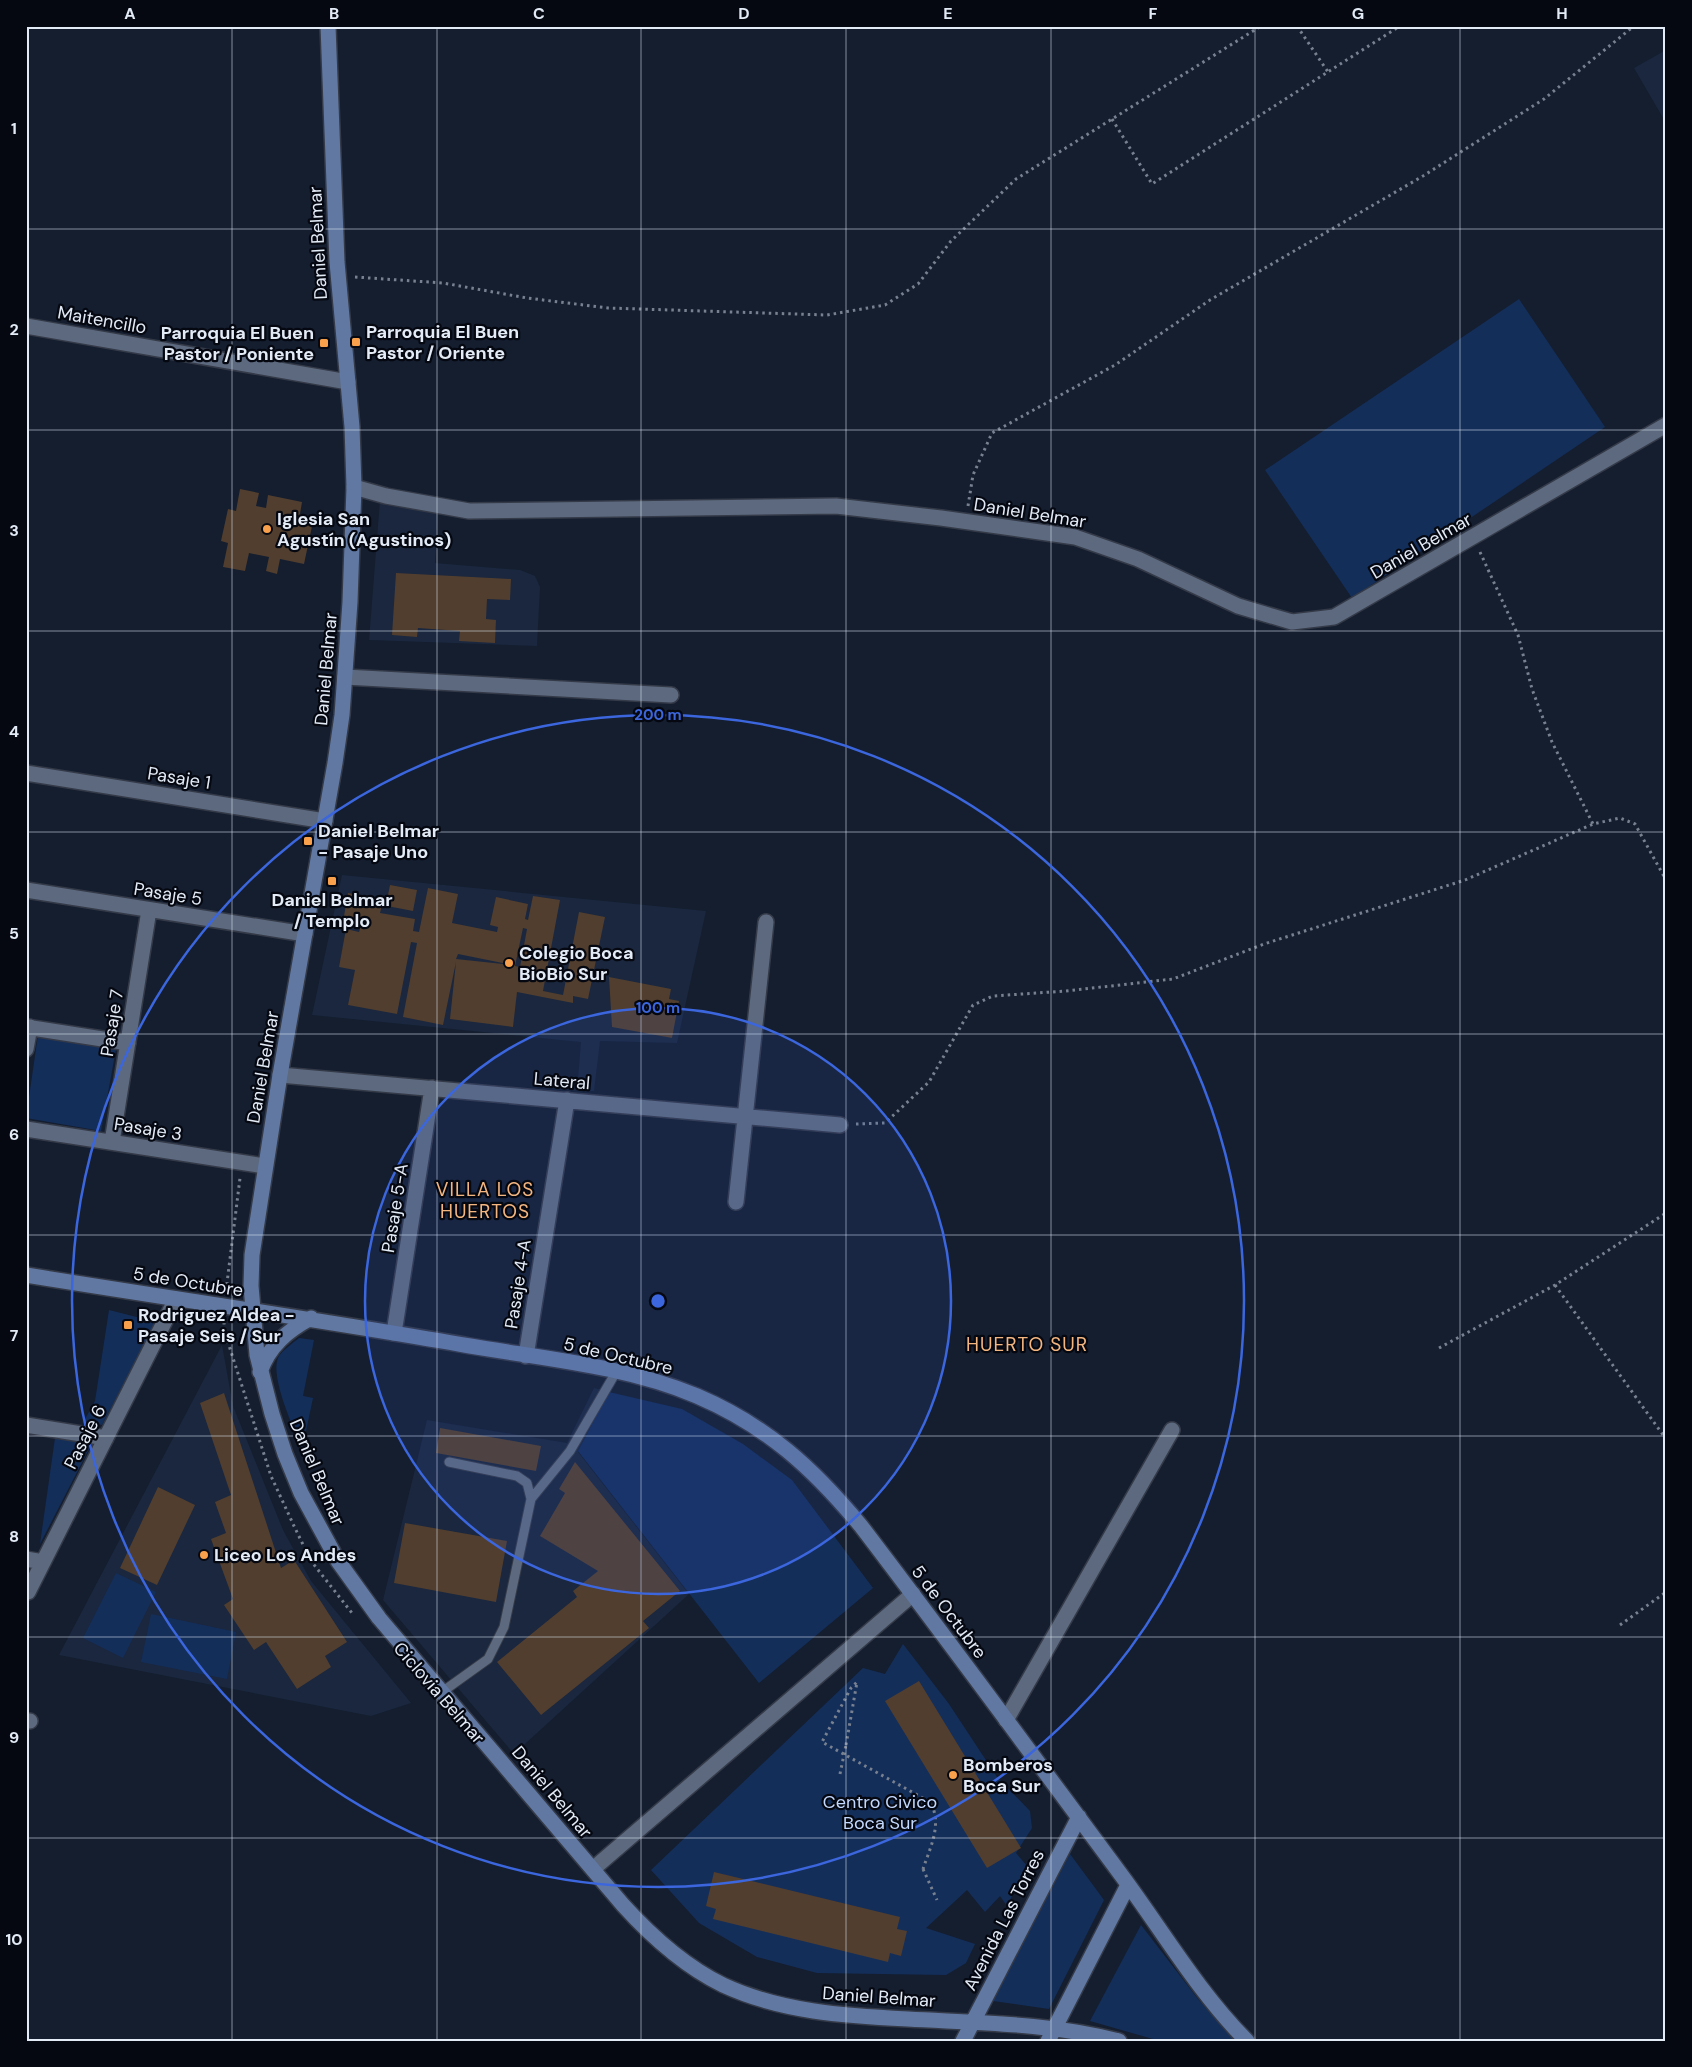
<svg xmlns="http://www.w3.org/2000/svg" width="1692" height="2067" viewBox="0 0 1692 2067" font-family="'DM Sans',sans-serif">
	<rect width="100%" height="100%" fill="#141e2f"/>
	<path fill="#1a273e" d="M1666,50V123L1634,68Z
		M380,500L438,510L435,563L520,570L535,576L540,587L537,646L369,640Z
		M342,875L706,911L677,1043L600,1041L594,1091H577L581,1042L312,1015Z
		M222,1345L233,1406L283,1530L311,1581L411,1703L371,1716L59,1655Z
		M594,1388L609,1392L578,1452L689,1594L514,1754L383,1600L427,1420L567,1443Z"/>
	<path fill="#142e5a" d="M1519,299L1605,427L1352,598L1265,470Z
		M38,1035L116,1049L101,1131L26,1118Z
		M109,1310L156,1322L102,1425L84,1421L95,1401Z
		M299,1338L314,1340L303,1396L313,1398L302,1450C295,1430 268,1375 279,1356C283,1350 293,1343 299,1338Z
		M609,1392L682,1409L743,1444L792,1480L873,1588L759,1683L578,1451Z
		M55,1438L91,1445L40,1544Z
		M116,1573L156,1592L123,1658L83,1638Z
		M151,1614L236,1632L227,1679L141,1662Z
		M903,1644L949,1704L997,1777L1030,1811L1032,1828L1016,1853L1027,1866L1007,1906L1000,1896L985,1912L967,1890L926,1928L975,1944L966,1963L946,1975L817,1973L757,1957L699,1923L651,1870L863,1668L885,1674Z
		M1070,1854L1104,1900L1049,2009L993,2001Z
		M1141,1925L1198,1999L1235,2041H1160L1090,2021Z"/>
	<path fill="#513e2e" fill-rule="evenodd" d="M240,489L259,493L256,506L266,508L268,495L302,502L300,514L314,517L304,564L280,559L277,574L266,571L269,557L249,553L245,571L223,567L228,543L221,541L228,509L236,511Z
		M396,573L511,579L510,600L487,599L486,619L496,620L495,643L459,641L460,631L418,628L417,637L392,635Z
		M390,885L417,890L413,911L382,905L380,913L415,919L413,931L419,932L428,888L458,894L452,923L497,932L498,927L490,925L496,897L528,904L525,919L528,920L533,896L560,900L543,991L563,995L579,912L605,917L588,999L573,996V1003L517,992L513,1027L450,1019L456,962L443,1025L403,1017L417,943L411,942L397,1014L348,1005L355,970L339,967L346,929L359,932L361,926L343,922L348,893L387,900ZM523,928L527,929L520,967L515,966ZM458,954L512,965L456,959Z
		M609,977L671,989L669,999L679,1001L672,1038L612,1027Z
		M224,1393L281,1568L294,1560L347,1642L325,1656L331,1667L297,1689L266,1642L254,1650L224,1605L233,1599L211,1539L226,1533L215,1502L231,1495L200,1403Z
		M440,1428L541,1446L536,1471L436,1453Z
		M575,1462L680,1591L643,1621L649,1628L541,1715L497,1662L577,1597L573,1591L598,1571L540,1536L565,1493L559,1489Z
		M158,1487L195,1505L157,1585L120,1568Z
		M405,1523L507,1541L496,1602L394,1583Z
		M919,1681L1021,1848L987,1868L885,1701Z
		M714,1872L900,1917L897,1929L907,1931L901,1956L890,1953L888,1962L713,1919L716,1909L706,1906Z"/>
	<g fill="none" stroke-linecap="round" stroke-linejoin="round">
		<defs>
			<path id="lane" d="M449,1462L517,1476L527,1483L531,1499
				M442,1692L488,1659L504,1627L531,1499L570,1451L616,1372"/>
			<path id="street" d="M26,326L348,382
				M354,487L386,496L469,511L836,506L941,518L1075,537L1138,559L1238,606L1292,622L1334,617L1666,425
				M345,677L671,695
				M26,773L325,821
				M26,890L305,934
				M26,1027L128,1043
				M26,1049L30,1027
				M280,1075L840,1125
				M26,1129L265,1166
				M112,1142L149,910
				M736,1202L766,922
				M394,1333L432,1088
				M526,1356L567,1100
				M26,1425L106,1438
				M26,1559L43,1562
				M28,1592L176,1299
				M1006,1720L1172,1430
				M26,1721H30
				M593,1869L913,1594"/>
			<path id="secondary" d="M328,26L337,262L352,427L354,487L350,602L342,715L335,763L280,1075L252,1255L251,1286L257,1355L272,1414L285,1454L301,1493L338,1561L379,1618L623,1905C652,1937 684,1966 723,1985C781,2012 845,2016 908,2019C979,2023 1050,2023 1119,2041
				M26,1275C174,1299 322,1320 470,1346C546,1359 626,1366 697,1396C767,1426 813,1468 861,1526C948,1640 1033,1756 1119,1872C1161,1928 1197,1991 1247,2041
				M260,1372C269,1346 287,1331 311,1318
				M963,2041L1079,1817
				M1048,2041L1128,1885"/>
		</defs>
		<use href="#lane" stroke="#343a48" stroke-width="11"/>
		<use href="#street" stroke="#343a48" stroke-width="18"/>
		<use href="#secondary" stroke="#343a48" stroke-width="18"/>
		<path stroke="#788190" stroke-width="3" stroke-dasharray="2.5 4" stroke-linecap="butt" d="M1297,26L1328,72
			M1112,119L1152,184L1400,26
			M355,277L443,283L527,298L608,308L827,315L885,305L918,284L951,241L1016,179L1261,26
			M968,506L973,475L992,433L1115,365L1210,300L1423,176L1544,99L1634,26
			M1480,552L1518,635L1532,689L1552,742L1593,824
			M856,1124L885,1123L929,1082L973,1005L993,996L1066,991L1173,979L1264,944L1465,880L1593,824L1620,818L1635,824L1666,880
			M1555,1285L1666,1439
			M226,1291L240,1178
			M224,1322V1330L271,1476L294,1526L311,1561L352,1613
			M1439,1348L1555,1285L1666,1213
			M1620,1625L1666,1592
			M840,1774L846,1745
			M923,1869L937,1900"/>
		<use href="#lane" stroke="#5c697e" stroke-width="9"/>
		<use href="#street" stroke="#5c697e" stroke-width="15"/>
		<use href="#secondary" stroke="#6078a2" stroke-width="15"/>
		<path stroke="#788190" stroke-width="3" stroke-dasharray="2.5 4" stroke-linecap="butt" d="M846,1745L857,1682L851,1688L822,1742L930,1802C943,1823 930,1848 923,1869"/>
	</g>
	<path fill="none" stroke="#e3ebf7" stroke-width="1" stroke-opacity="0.55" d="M232,26V2041M437,26V2041M641,26V2041M846,26V2041M1051,26V2041M1255,26V2041M1460,26V2041M26,229H1666M26,430H1666M26,631H1666M26,832H1666M26,1034H1666M26,1235H1666M26,1436H1666M26,1637H1666M26,1838H1666"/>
	<circle cx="658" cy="1301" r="293" fill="#3b66dd" fill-opacity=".12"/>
	<g fill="none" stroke="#3b66dd" stroke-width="2.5">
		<circle cx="658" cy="1301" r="293"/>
		<circle cx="658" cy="1301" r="586"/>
	</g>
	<g fill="#f8a04b" stroke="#050810" stroke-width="2">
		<rect x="351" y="337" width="10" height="10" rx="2.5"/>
		<rect x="319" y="338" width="10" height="10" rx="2.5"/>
		<circle cx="267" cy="529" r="5"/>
		<rect x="303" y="836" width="10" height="10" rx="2.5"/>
		<rect x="327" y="876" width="10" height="10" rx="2.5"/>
		<circle cx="509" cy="963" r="5"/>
		<rect x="123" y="1320" width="10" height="10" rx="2.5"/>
		<circle cx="204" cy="1555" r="5"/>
		<circle cx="953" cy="1775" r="5"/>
	</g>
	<g text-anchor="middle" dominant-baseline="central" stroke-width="4.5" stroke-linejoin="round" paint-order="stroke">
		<g font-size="18" fill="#e3ebf7" stroke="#050810">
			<text transform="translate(318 243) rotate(-93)">Daniel Belmar</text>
			<text transform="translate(102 320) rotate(10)">Maitencillo</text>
			<text transform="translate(1030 513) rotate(9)">Daniel Belmar</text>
			<text transform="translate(1421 546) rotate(-30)">Daniel Belmar</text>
			<text transform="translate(326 669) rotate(-85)">Daniel Belmar</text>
			<text transform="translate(179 778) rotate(9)">Pasaje 1</text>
			<text transform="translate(168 894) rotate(9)">Pasaje 5</text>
			<text transform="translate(112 1023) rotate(-81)">Pasaje 7</text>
			<text transform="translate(263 1067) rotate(-80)">Daniel Belmar</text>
			<text transform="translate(562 1081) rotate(5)">Lateral</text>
			<text transform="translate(148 1129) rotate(9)">Pasaje 3</text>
			<text transform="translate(395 1208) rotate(-81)">Pasaje 5-A</text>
			<text transform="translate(188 1282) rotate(9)">5 de Octubre</text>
			<text transform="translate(518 1284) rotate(-81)">Pasaje 4-A</text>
			<text transform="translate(618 1356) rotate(13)">5 de Octubre</text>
			<text transform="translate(85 1437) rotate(-63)">Pasaje 6</text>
			<text transform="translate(317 1472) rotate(67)">Daniel Belmar</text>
			<text transform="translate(949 1612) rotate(53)">5 de Octubre</text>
			<text transform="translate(439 1693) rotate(49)">Ciclovia Belmar</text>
			<text transform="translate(552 1792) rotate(50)">Daniel Belmar</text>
			<text transform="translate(1004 1920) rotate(-63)">Avenida Las Torres</text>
			<text transform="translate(879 1997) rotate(4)">Daniel Belmar</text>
		</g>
		<g font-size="18" font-weight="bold" fill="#e3ebf7" stroke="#050810" text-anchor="start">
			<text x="366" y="332">Parroquia El Buen<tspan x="366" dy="21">Pastor / Oriente</tspan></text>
			<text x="314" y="333" text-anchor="end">Parroquia El Buen<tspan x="314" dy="21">Pastor / Poniente</tspan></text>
			<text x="277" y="519">Iglesia San<tspan x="277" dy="21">Agustín (Agustinos)</tspan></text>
			<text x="318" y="831">Daniel Belmar<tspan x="318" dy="21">- Pasaje Uno</tspan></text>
			<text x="332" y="900" text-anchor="middle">Daniel Belmar<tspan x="332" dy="21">/ Templo</tspan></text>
			<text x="519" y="953">Colegio Boca<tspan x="519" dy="21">BioBio Sur</tspan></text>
			<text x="138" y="1315">Rodriguez Aldea -<tspan x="138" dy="21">Pasaje Seis / Sur</tspan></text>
			<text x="214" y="1555">Liceo Los Andes</text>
			<text x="963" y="1765">Bomberos<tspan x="963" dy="21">Boca Sur</tspan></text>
		</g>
		<g font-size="18" fill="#c3d9ff" stroke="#050810">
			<text x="880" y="1802">Centro Civico<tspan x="880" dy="21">Boca Sur</tspan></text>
		</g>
		<g font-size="19" letter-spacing="1" fill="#f4b681" stroke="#050810">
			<text x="485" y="1189">VILLA LOS<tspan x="485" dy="22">HUERTOS</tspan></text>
			<text x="1027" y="1344">HUERTO SUR</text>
		</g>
	</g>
	<circle cx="658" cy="1301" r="8" fill="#3b66dd" stroke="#050810" stroke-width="2.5"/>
	<g font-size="15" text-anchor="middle" font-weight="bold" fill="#3b66dd" stroke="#050810" stroke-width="4.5" stroke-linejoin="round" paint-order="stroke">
		<text x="658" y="720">200 m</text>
		<text x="658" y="1013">100 m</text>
	</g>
	<rect width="1692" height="2067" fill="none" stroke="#050810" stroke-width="55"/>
	<rect x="28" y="28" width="1636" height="2012" fill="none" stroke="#e3ebf7" stroke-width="2"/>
	<g font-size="16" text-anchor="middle" font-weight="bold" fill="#e3ebf7">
		<text x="130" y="19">A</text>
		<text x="334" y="19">B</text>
		<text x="539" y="19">C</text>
		<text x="744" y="19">D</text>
		<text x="948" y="19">E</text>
		<text x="1153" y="19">F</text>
		<text x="1358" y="19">G</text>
		<text x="1562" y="19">H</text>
		<text x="14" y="134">1</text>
		<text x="14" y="335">2</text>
		<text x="14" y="536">3</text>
		<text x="14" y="737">4</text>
		<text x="14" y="939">5</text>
		<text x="14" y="1140">6</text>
		<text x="14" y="1341">7</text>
		<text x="14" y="1542">8</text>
		<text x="14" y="1743">9</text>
		<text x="14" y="1945">10</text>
	</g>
</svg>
